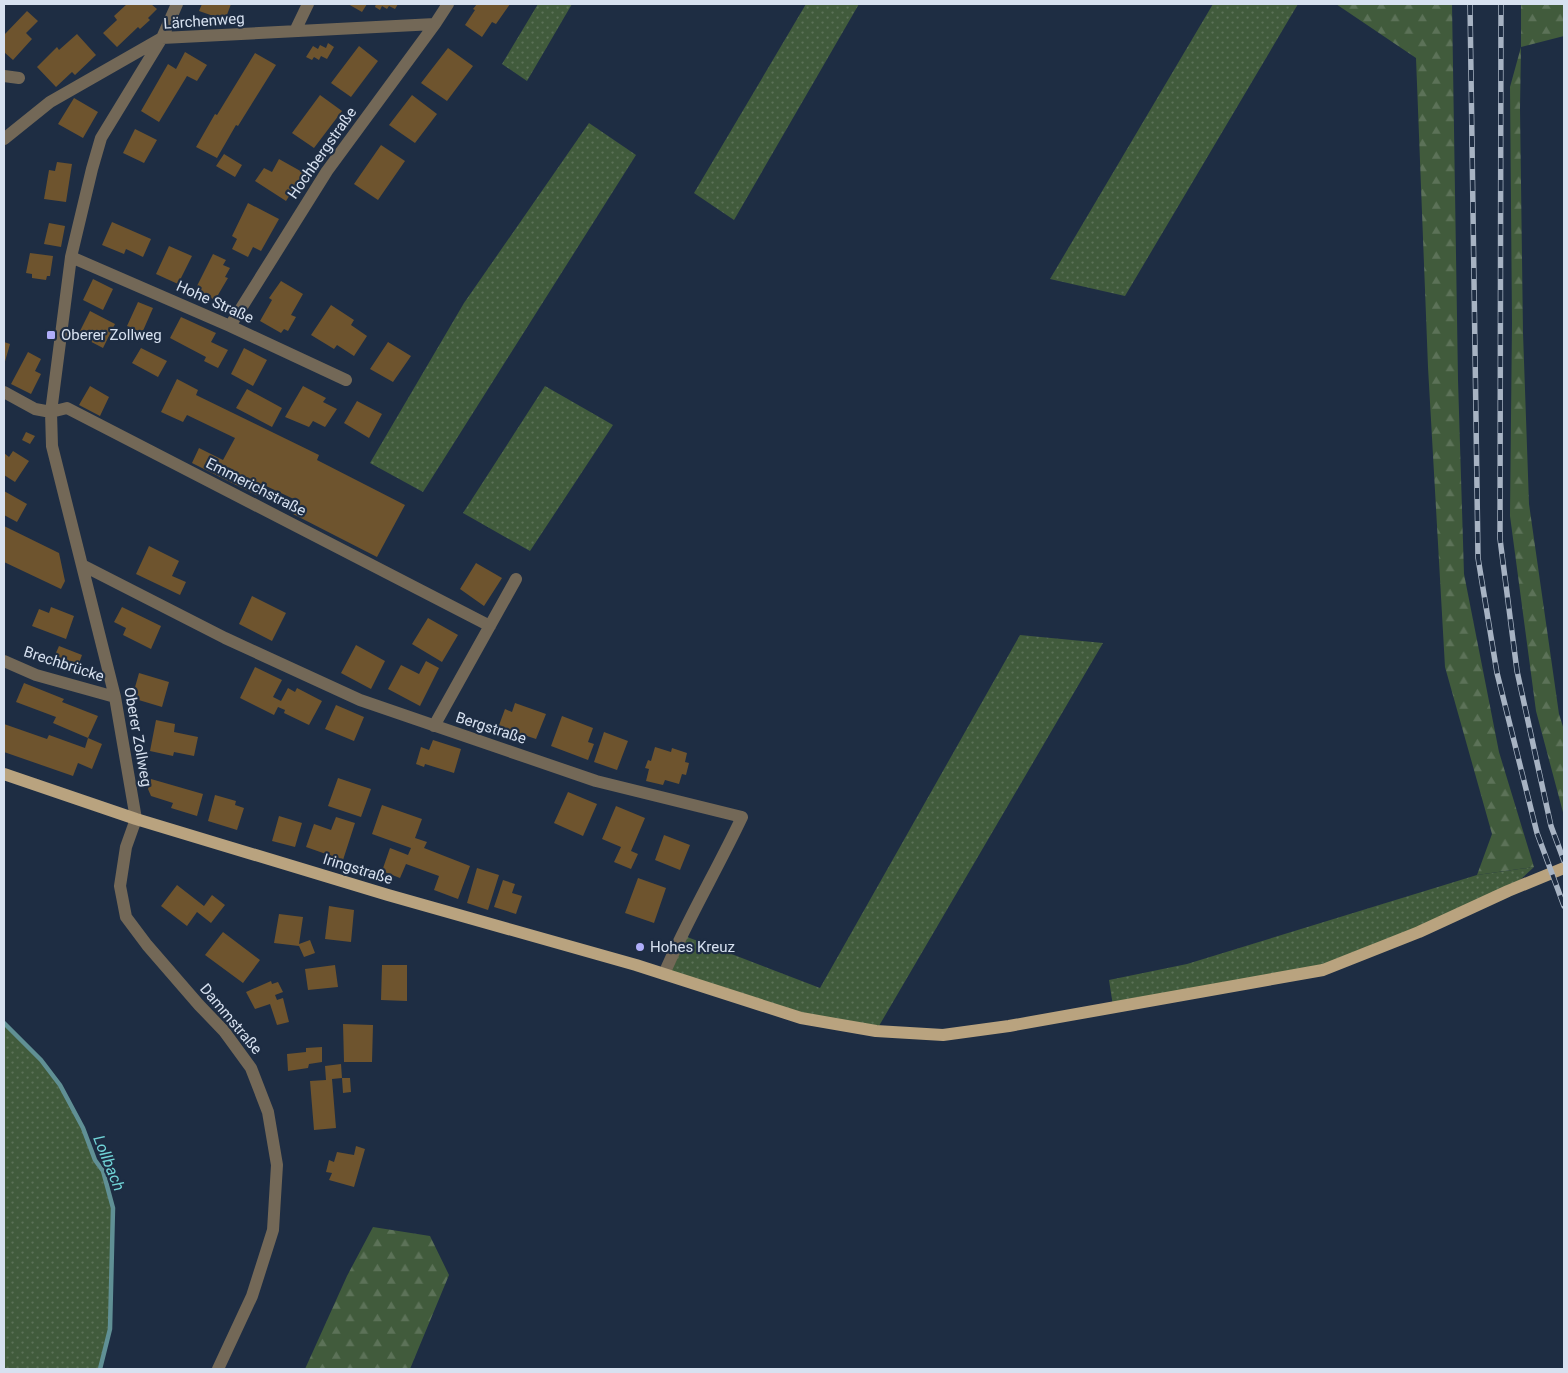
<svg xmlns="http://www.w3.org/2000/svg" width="1568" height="1373" viewBox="0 0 1568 1373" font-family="Roboto,sans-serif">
	<defs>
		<pattern id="grass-dots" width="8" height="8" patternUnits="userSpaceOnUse" patternTransform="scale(1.25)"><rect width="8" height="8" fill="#415b3c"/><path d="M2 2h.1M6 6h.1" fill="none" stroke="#5c7258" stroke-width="1.8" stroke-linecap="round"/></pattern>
		<pattern id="forest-firs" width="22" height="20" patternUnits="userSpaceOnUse" patternTransform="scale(1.25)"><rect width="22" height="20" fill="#415b3c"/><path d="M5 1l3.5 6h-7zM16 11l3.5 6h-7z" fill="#5c7258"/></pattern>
	</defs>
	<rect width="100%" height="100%" fill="#1e2d43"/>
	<path fill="url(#grass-dots)" d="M538,4H572L527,81L502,64Z
		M806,4H859L734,220L694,193Z
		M1213,4H1298L1125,296L1050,279Z
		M589,123L636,155L423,492L370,463L464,303Z
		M545,386L613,425L530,551L463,513Z
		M1020,635L1103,643L876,1031L801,1018L664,974L682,935L820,988Z
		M1534,867L1508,891L1323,970L1113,1006L1109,980L1187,964L1477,875Z
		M4,1023L41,1060L60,1085L83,1128L95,1160L103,1171L113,1208L110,1329L100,1369H4Z"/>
	<path fill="url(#forest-firs)" d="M1336,4H1452L1458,380L1464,574L1499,752L1534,867L1477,875L1492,834L1445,667L1428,367L1416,58Z
		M1521,4H1564V36L1521,47L1520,108L1523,333L1529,504L1559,714L1564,730V816L1536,711L1510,516L1512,323L1510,87L1521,47Z
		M373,1227L430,1236L449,1275L410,1369H305L347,1276Z"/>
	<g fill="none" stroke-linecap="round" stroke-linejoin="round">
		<path stroke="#609095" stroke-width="4.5" d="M4,1023L41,1060L60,1085L83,1128L95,1160L103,1171L113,1208L110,1329L100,1369"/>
	</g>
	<path fill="#6e542e" d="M127,4H151L157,9L148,18L150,20L140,29L138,27L117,47L103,33L117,20L114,16Z
		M202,4H231L225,20L199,11Z
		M348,4H367L362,12Z
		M376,4H398L395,9L389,6L387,9L382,6L380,10L375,7Z
		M477,4H510L496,24L492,22L482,37L465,25L475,10L473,9Z
		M27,11L38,21L26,33L32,39L13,60L4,52V35Z
		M77,34L96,55L75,75L72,72L56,87L37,67L57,47L59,50Z
		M328,43L334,47L327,59L321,56L319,60L314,57L312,60L306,57L313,46L318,49L320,45L326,48Z
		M359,46L378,61L351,97L331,83Z
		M448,48L473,66L447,101L421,83Z
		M185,52L207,65L197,81L187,76L159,122L141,111L168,64L176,69Z
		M255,53L276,65L238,126L236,125L217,158L196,147L215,114L217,115Z
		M320,95L342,111L314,148L292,133Z
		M412,95L437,114L415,143L389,125Z
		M74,98L98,112L83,138L58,124Z
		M135,129L157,140L144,163L123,153Z
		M381,145L405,161L378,200L354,184Z
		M224,154L242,165L235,177L216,166Z
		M279,159L304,173L286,201L255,181L264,168L272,172Z
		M57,162L72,164L66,202L44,199L49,170L55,171Z
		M248,203L279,219L261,251L253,247L248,257L232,249L237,239L232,236Z
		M112,222L151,239L143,257L126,249L124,254L102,245Z
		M49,223L65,226L61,247L44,244Z
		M169,246L192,256L178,284L156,274Z
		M30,253L53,256L50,276H47L46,280L32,278V274L26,273Z
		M213,254L226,260L223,265L230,268L225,277L228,278L215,300L195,290Z
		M93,279L113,289L103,310L83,300Z
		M281,281L303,294L291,315L296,317L288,331L284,329L281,333L260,321L272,300L269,298Z
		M138,302L153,308L142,333L127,326Z
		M331,305L354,320L351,325L367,336L354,356L337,345L334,349L311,335Z
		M90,311L115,324L103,348L78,335Z
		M181,317L216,333L211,342L228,350L218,368L204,361L206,357L170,338Z
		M4,342L10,344L4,365Z
		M388,342L411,356L393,382L370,369Z
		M141,348L167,361L158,377L132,363Z
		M244,348L267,360L253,386L231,374Z
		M28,352L41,359L35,371L41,374L31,394L11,384Z
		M177,379L198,390L196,395L319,455L317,460L405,505L377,557L293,514L300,502L264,485L258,496L192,463L199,448L223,460L235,438L187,415L183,422L161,412Z
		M90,386L109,397L100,416L79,405Z
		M303,386L326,398L323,402L337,409L325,427L313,421L309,427L285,417Z
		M247,389L282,408L272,427L236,408Z
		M357,401L382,414L369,438L344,423Z
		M26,432L35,436L30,444L22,440Z
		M13,451L29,461L15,482L4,475V453L9,457Z
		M4,491L27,504L17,522L4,515Z
		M4,526L59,553L65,581L61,589L4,562Z
		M149,546L179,561L172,576L186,582L180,595L136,574Z
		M476,563L502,578L484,606L460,589Z
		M252,596L286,613L272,641L239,624Z
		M51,607L74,616L66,639L32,626L39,609L49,613Z
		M122,607L161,626L151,649L123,635L126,628L114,622Z
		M428,618L458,635L442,662L412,644Z
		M356,645L385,661L371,689L341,673Z
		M59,646L82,655L75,674L51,664Z
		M426,661L439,668L420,706L388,689L401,665L419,674Z
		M255,667L282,680L273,697L281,701L288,688L295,692L297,688L322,701L309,725L284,713L285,710L278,707L274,715L240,698Z
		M139,673L169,682L162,707L132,698Z
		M24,683L64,699L62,702L98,716L88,738L102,744L92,769L78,763L73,776L4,752V724L47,739L49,735L85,748L88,738L53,723L56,717L16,702Z
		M515,703L546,714L536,739L518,733L517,735L498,728L505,709L512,712Z
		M336,705L364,717L354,741L325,729Z
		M562,716L593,728L588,742L594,744L588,760L551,746Z
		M156,720L175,724L174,732L198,737L194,756L174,752L173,756L150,751Z
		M604,732L628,741L617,770L594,762Z
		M433,740L461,749L454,773L425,764L424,767L416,764L421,747L429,750Z
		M655,747L671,752L672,748L687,753L685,762L689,763L686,775L682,774L679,784L665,780L663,785L646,781L649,769L645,768L648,760L651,761Z
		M338,778L371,789L361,817L328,806Z
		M151,779L203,794L197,816L171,808L173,803L151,796L148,789Z
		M568,792L597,804L583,836L554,823Z
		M215,795L236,801L235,805L244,808L237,830L208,821Z
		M382,805L422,819L415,838L427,842L424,848L470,866L458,899L434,890L439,876L406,864L400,878L382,871L390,848L408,855L411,848L372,834Z
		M616,806L645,818L631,851L638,854L631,869L614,862L621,847L602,839Z
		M279,816L302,823L295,847L272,841Z
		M336,817L355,823L343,860L306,847L314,824L331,830Z
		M664,835L690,845L680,870L655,860Z
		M477,868L499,875L488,910L467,903Z
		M638,878L666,888L654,923L625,913Z
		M503,880L515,884L512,893L522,896L516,914L494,907Z
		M177,885L204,906L212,895L225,905L211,923L197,912L187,926L161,906Z
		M329,906L354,910L351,942L325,939Z
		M279,914L303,917L299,944L310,940L315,953L304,957L299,946L274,943Z
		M223,932L260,960L243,983L205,955Z
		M335,965L338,987L308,990L305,969Z
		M382,965H407V1001L381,1000Z
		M271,981L272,984L278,982L283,992L275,995L277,1000L283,998L289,1022L277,1025L270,1004L255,1009L246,992Z
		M343,1024L373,1025L372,1062H344Z
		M322,1047V1062L309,1064L308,1068L288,1071L287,1054L306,1052V1048Z
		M341,1064L342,1078L332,1079L336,1128L314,1130L310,1081L326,1080L325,1066Z
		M342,1078H350L351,1092L343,1093Z
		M356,1146L365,1149L354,1187L329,1180L332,1173L326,1172L329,1160L334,1162L337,1152L354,1155Z"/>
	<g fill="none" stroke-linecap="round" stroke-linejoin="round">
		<path stroke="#736857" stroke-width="12" d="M177,4L162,38L101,138L92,169L71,257L51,412L52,446L115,697L136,819L126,847L120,886L126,917L147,945L199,1005L224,1031L251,1068L268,1112L277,1165L273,1230L252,1296L218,1369
			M295,31L308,4
			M4,76L19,78
			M4,139L50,102L162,38L435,24
			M71,257L230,326L346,380
			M230,326L327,171L435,24L448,4
			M4,392L35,409L51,412L67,408L490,626
			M82,565L225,638L360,700L596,781L742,817C717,870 687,920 664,974
			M4,661L36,675L115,697
			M434,726L516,579"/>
		<path stroke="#b9a37f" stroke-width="12" d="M4,774L136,819L388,895L636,965L801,1018L876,1031L943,1035L1009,1026L1323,970L1419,932L1508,891L1564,868"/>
		<defs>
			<path id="rail" d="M1470,4L1478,558L1497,673L1537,833L1564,906
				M1501,4L1500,539L1517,671L1551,826L1564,861"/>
		</defs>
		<use href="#rail" stroke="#a7b3c3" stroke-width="5.5"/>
		<use href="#rail" stroke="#1e2d43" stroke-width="4" stroke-dasharray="11" stroke-linecap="butt"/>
	</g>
	<g fill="#b0aefa" stroke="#1e2d43" stroke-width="2">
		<rect x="46" y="330" width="10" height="10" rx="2.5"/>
		<circle cx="640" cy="947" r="5"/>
	</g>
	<g text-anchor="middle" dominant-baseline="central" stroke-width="4.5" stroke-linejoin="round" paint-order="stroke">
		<g font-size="15" fill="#d7e1f0" stroke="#1e2d43">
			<text transform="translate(204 21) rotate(-4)">Lärchenweg</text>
			<text transform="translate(322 153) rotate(-55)">Hochbergstraße</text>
			<text transform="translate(215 302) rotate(24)">Hohe Straße</text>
			<text transform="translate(256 487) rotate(27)">Emmerichstraße</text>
			<text transform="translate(64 664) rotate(18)">Brechbrücke</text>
			<text transform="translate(491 728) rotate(18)">Bergstraße</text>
			<text transform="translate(138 737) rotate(80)">Oberer Zollweg</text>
			<text transform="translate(358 869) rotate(17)">Iringstraße</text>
			<text transform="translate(231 1019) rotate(50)">Dammstraße</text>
		</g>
		<g font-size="15" fill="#d7e1f0" stroke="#1e2d43" text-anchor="start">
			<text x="61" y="335">Oberer Zollweg</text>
			<text x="650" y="947">Hohes Kreuz</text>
		</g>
		<g font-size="16" font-style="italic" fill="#71d5d8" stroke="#1e2d43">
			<text transform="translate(109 1163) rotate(68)">Lollbach</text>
		</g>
	</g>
	<rect width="1568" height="1373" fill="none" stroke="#d7e1f0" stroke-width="10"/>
</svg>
